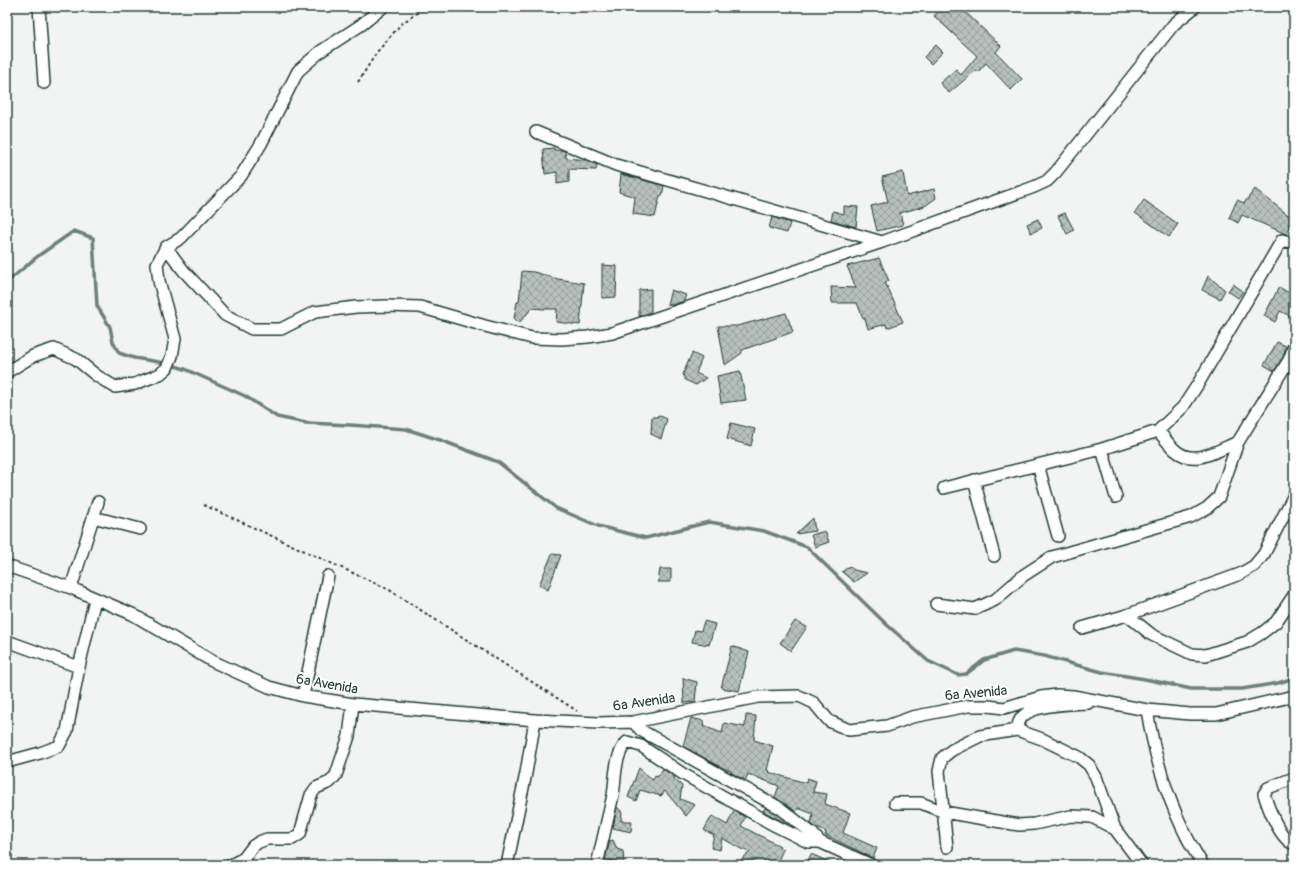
<svg xmlns="http://www.w3.org/2000/svg" width="1301" height="872" viewBox="0 0 1301 872" font-family="Pangolin,sans-serif">
	<defs>
		<pattern id="building-cross-hatch" width="8" height="8" patternUnits="userSpaceOnUse"><rect width="8" height="8" fill="#b7c1bd"/><path d="M0 0l8 8M0 8l8-8" fill="none" stroke="#949e9a"/></pattern>
	</defs>
	<rect width="100%" height="100%" fill="#f2f3f3"/>
	<filter id="ink" filterUnits="userSpaceOnUse"><feTurbulence type="fractalNoise" baseFrequency=".025" numOctaves="2"/><feDisplacementMap in="SourceGraphic" scale="8" xChannelSelector="R" yChannelSelector="G"/><feConvolveMatrix kernelMatrix="1 2 1 2 8 2 1 2 1" color-interpolation-filters="sRGB"/></filter>
	<g filter="url(#ink)">
		<g fill="none" stroke-linecap="round" stroke-linejoin="round">
			<path stroke="#6d807b" stroke-width="3.5" d="M7,282L38,256L74,231L93,238L97,306L110,327L113,342L119,353L134,358L165,363L185,369L245,396L277,417L306,423L350,425L406,429L440,440L498,462L556,508L598,526L646,538L709,522L764,531L807,547L885,623L928,661L958,675L966,674L984,660L1014,651L1044,656L1102,672L1145,679L1191,689H1242L1278,683L1294,678"/>
		</g>
		<path fill="url(#building-cross-hatch)" stroke="#1f3d34" d="M942,7H960L1001,46L996,52L1022,79L1011,90L986,63L978,72L976,70L949,93L940,83L956,69L961,75L977,56L934,16Z
			M936,45L943,52L931,64L924,57Z
			M554,148V150H561L565,151L566,158L586,160L597,165L596,170L569,169V182L557,184V172L545,174L543,149Z
			M903,172L907,196L934,189L936,198L925,206L900,213L903,225L877,231L871,206L888,202L882,177Z
			M621,174L664,186L662,196H660L655,217L633,214L635,197L619,192Z
			M1255,189L1292,218L1286,234L1242,215L1238,223L1229,218L1237,200L1244,203Z
			M1144,200L1178,224L1169,237L1135,213Z
			M844,206L858,207L856,227L831,220L833,211L844,214Z
			M1065,213L1074,230L1067,234L1058,216Z
			M772,217L790,223L787,233L769,228Z
			M1038,219L1042,228L1031,233L1027,224Z
			M879,258L889,281L885,282L903,322L887,328L886,324L868,329L865,318H863L857,303H832L831,287L856,288L847,266Z
			M602,265L617,266L616,297L602,298Z
			M522,271L534,272L558,279L584,283L580,325L556,322L557,309H544L532,308L519,323L514,318L517,302H519Z
			M1208,276L1225,290L1220,299L1202,290Z
			M1233,284L1243,291L1238,298L1228,291Z
			M1279,287L1294,296V318L1280,311L1275,322L1264,316Z
			M651,289V312L639,316V290Z
			M671,290L686,295L684,301L672,305L667,304Z
			M786,313L793,332L742,350V353L725,365L718,326H737Z
			M1277,342L1286,346L1283,357L1274,371L1264,365Z
			M692,353L702,358L696,373L706,378L696,385L685,380L683,374Z
			M740,371L746,400L721,403L717,376Z
			M658,415L667,419L661,439L651,434L652,417H657Z
			M731,423L755,429L751,446L727,439Z
			M813,518L815,531L796,534Z
			M825,531L829,542L815,547L811,535Z
			M552,554L561,555L548,590L539,585Z
			M849,566L854,570L867,573L854,582L842,572Z
			M660,569H671V582H658Z
			M704,621L715,624L709,645L692,642L695,630L701,631Z
			M795,621L807,627L791,651L780,643Z
			M732,646L749,652L739,691L721,688Z
			M683,678L697,682L695,702L684,703Z
			M746,715L756,716L754,740L773,746L767,770L769,771L768,772L806,783L807,778L816,781L813,792L827,794L825,804L850,813L843,833L877,848L873,858L825,835L826,832L817,828L811,824L813,814L798,808L796,812L775,797L779,786L748,774L746,780L739,777L730,772L731,771L721,767L683,746L691,718L704,721L703,726L722,733L724,723L745,727Z
			M639,768L653,780L655,775L657,777L663,769L675,777L674,779L682,786L680,799L695,805L686,816L665,791L661,796L640,790L636,801L628,797Z
			M617,807L622,812L621,821H632L631,832L613,828Z
			M765,808L776,814L789,825L763,811Z
			M734,811L745,817L741,826L780,846L779,848L783,850L776,865H735L750,852L741,849L722,838L720,850L711,848L714,835L704,830L712,816L727,825Z
			M613,840L617,849L623,851L624,864L605,859L610,841Z
			M811,854L836,865H806Z"/>
		<g fill="none" stroke-linecap="round" stroke-linejoin="round">
			<defs>
				<path id="minor" d="M39,7L44,83
					M536,132L616,165L882,242
					M166,247L183,270L225,315L252,329H281L315,312L356,307L387,306L420,307L485,326L532,338L562,339L588,337L612,333L882,242L1034,187L1047,181L1056,172L1174,24L1195,7
					M7,372L33,356L54,349L76,359L97,376L115,387L135,384L160,374L167,368L172,356L175,339L159,281L157,264L166,247L181,238L241,176L261,144L298,71L321,51L361,25L383,7
					M1158,431C1164,437 1169,445 1175,450C1194,467 1218,450 1238,442
					M1102,449L1116,497
					M1038,465L1058,536
					M974,480L994,556
					M944,488L1102,449L1158,431L1183,407L1198,384L1282,240L1294,243
					M93,517L140,529
					M7,566L71,588L132,614L212,661L269,687L303,696L353,704L535,720L599,723L633,722L758,697L799,696L814,703L829,721L849,730L887,726L912,717L968,706H988L1004,708L1041,697L1057,695L1073,696L1147,710L1190,714H1216L1294,696
					M71,588L98,502
					M936,604L975,609L995,600L1024,575L1052,557L1191,517L1207,508L1219,497L1238,442L1289,360L1294,346
					M1127,615L1152,635L1192,654L1206,655L1247,642L1262,633L1276,622L1294,595
					M1082,628L1127,615L1240,574L1254,566L1264,554L1294,495
					M7,641L79,667
					M303,696L328,576
					M1147,710C1156,766 1172,817 1203,865
					M633,722L642,731L660,741L780,808L813,834L820,842L871,865
					M1017,730C1018,727 1018,723 1020,720C1028,704 1071,704 1088,703
					M7,762L40,753L59,746L67,731L79,667L95,599
					M1294,778L1268,788L1264,794C1268,807 1280,840 1294,844
					M895,803H921L944,812L1019,825L1034,824L1071,816L1092,817L1115,829L1142,865
					M947,847L939,771L942,758L952,750L980,736L1017,730L1042,739L1079,757L1089,765L1096,777L1115,829
					M231,865L244,858L253,846L259,842L267,839H292L300,834L311,795L316,788L330,782L336,775L349,736L353,704
					M507,865L526,773L535,720
					M597,865C602,842 608,818 613,795C616,777 614,756 627,742L641,746L683,774L772,824L808,842H820"/>
			</defs>
			<use href="#minor" stroke="#1f3d34" stroke-width="14"/>
			<path stroke="#1f3d34" stroke-width="2" stroke-dasharray="3 3" stroke-linecap="butt" d="M358,82L377,52L401,24L426,7
				M204,505L388,589L577,711"/>
			<use href="#minor" stroke="#fff" stroke-width="11"/>
		</g>
	</g>
	<g text-anchor="middle" dominant-baseline="central" stroke-width="4" stroke-linejoin="round" paint-order="stroke">
		<g font-size="14" fill="#1f3d34" stroke="#fff">
			<text transform="translate(327 684) rotate(10)">6a Avenida</text>
			<text transform="translate(976 693) rotate(-5)">6a Avenida</text>
			<text transform="translate(644 702) rotate(-8)">6a Avenida</text>
		</g>
	</g>
	<rect width="1301" height="872" fill="none" stroke="#fff" stroke-width="24"/>
	<rect x="12" y="12" width="1277" height="848" fill="none" stroke="#1f3d34" stroke-width="1.5" filter="url(#ink)"/>
</svg>
